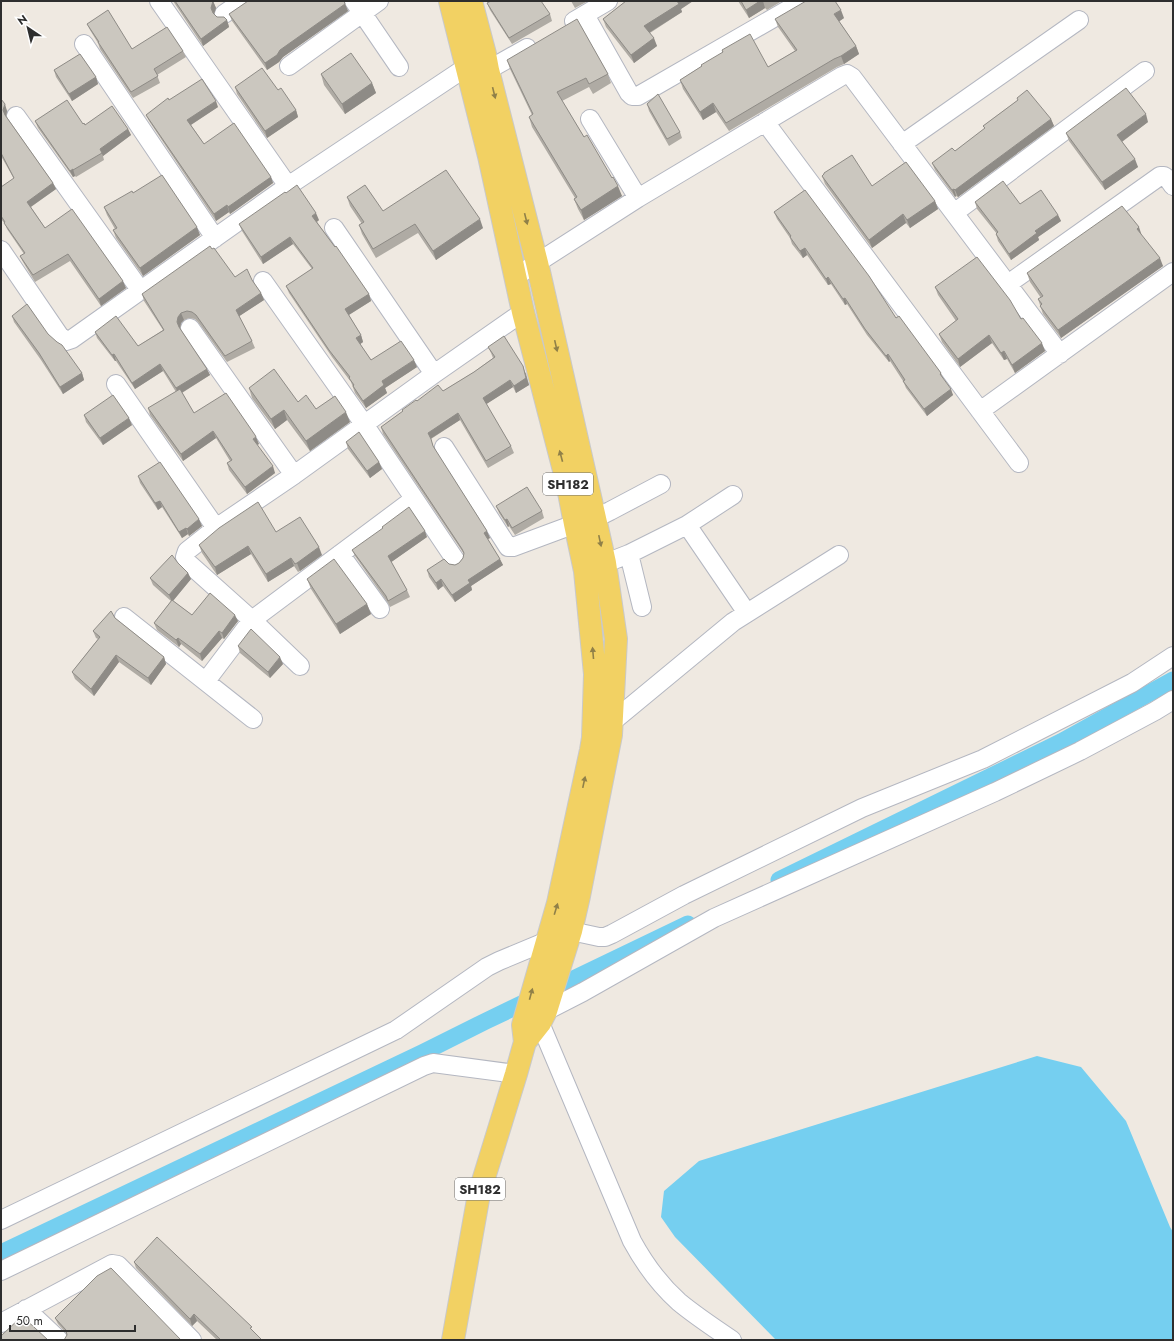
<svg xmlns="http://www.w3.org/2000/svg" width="1174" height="1341" viewBox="0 0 1174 1341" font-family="Jost,sans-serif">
	<rect width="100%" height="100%" fill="#efe9e1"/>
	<path fill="#75cff0" d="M1037,1056L1081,1067L1126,1121L1170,1227L1173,1232V1340H778L775,1339L675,1237L661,1217L664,1191L699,1161Z"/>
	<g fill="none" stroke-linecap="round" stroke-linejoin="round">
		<path stroke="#75cff0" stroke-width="17" d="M779,880L1061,742L1173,680
			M1,1253L422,1053L486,1021L688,924"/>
		<defs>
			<path id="minor" d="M159,1L288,186
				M354,1L399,67
				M224,14L243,1
				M585,15L629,93L632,96H638L803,1
				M574,21L608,1
				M84,44L215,238
				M289,66L379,1
				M488,70L527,48
				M16,116L141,291
				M590,119L638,198
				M765,122L1019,463
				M902,144L1079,20
				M954,213L1145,71
				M334,228L434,374
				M1,250L59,335L66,341L72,339L288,186L477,60
				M515,277L638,198L842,76L847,74L852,77L1060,354
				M263,281L364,424L456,561
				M1008,284L1160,176H1164L1168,179L1173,186
				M190,328L294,475
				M116,384L216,528
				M980,411L1173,272
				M444,447L508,547H513L575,524
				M594,514H604L610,511L661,484
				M687,525L747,613
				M340,554L380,609
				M629,554L642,607
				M593,568L629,554L687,525L733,495
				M124,617L253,719
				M300,666L252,620L187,562L185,557L187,551L216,528L294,475L434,374L523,312
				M206,681L252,620L414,499
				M612,722L733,622L839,555
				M546,1011L583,992L714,918L995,792L1080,751L1155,711L1173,700
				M540,1023L632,1241C644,1263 660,1285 679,1302C696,1316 714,1328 732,1340
				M1,1220L396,1030L487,967L499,961L571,931L599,937H605L612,934L684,895L862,808L983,759L1132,683L1173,656
				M1,1271L424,1066L433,1063L516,1074
				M26,1309L59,1340
				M1,1323L112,1264L118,1265L192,1340"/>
			<path id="primary" d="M450,1L489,156L523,312L567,482L575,524L585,571L595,674L593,738L591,750L558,903L523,1025L525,1042L516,1074L479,1194L453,1340
				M471,1L485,54L488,70L537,263L594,514L605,563L616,639L611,735L579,896L571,931L546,1011L540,1023L525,1042"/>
		</defs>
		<use href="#minor" stroke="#b4b7c1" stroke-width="20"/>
		<use href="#primary" stroke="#c9c9c9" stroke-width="24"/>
		<use href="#minor" stroke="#fff" stroke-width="18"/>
		<use href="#primary" stroke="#f2d163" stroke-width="22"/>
	</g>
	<path fill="#afaba4" d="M173,1H213L216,8L214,14L217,17L227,20L229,27L203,46Z
		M571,1H588L575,8Z
		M626,1H693L681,9L682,12L650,33L657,46L634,63L606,27L603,19Z
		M738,1H782L767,10L765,8L749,18Z
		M246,3L345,4L348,11L283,57L279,62L267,70L232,21L229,14Z
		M487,3L550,14L552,21L512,44L490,10Z
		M844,18L839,21L856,46L859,54L844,64L837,67L729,131L716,112L703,120L683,89L680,80L722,53V50L768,67L795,51L778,27L775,19Z
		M87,24L132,49L183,51L186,57L157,75L160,83L133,98L100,49L98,43L90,30Z
		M507,60L608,74L611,83L593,94L589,87L562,101L584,137L622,196L584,220L578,209L574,199L575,198L532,127L529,117L532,115L510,69Z
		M54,70L96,77L98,84L72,101L56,77Z
		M321,74L372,83L376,93L345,114L324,85Z
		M235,87L278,90L296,110L298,117L267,138L237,94Z
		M1017,98L1051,119L1054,126L958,197L956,196L955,197L935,170L932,163L955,151L985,129L983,126L1018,100Z
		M1,99L7,111L6,116L53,183L56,189L31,207L45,228L126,288L101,306L70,261L35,282L23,262L20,256L24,254L7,229L5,224L1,219V187L14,179L1,156Z
		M169,100L218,107L191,125L204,144L271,177L273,183L230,214L229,212L216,221L149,121L146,115Z
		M647,104L680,132L682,138L669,146L649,111Z
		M35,121L83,124L85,125L128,129L131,135L103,156L104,160L76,177L75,176L73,177L38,128Z
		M1148,122L1122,142L1138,167L1105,190L1069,141L1066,133Z
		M822,176L872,186L935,201L938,209L910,228L906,223L872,248L825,184Z
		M133,193L200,235L143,276L116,238L113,230L115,229L107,215L104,207Z
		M347,197L383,211L483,228L436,260L418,233L376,258L362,234L359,225L362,224L350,206Z
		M975,202L1020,204L1058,215L1061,221L1038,237L1039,240L1011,260L998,241L996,234H997L977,209Z
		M774,212L896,318L941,373L944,380L953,395L927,416L906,388L903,381L890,361L889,362L867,335L847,304L845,305L831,284L828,285L807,255L803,258L792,244L790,238L777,219Z
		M319,220L317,222L369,294L371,301L349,315L361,335L363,342L360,344L371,360L417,367L385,388L387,393L366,408L355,393L351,382L332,357L289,293L286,286L312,269L293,244L263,264L242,231L239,224Z
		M1142,236L1163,266L1061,338L1043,314L1038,299L1041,298L1030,282L1027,273Z
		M235,277L252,280L261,293L264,300L239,316L252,341L255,348L227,362L198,322L195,319L189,318L184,320L181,323L180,328L210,375L182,393L194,413L259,444L257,445L275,473L247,494L229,470L227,463L230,461L216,438L183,461L150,415L148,408L176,392L163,371L135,389L116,361H115L97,338L95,332L138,346L163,330L144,301L142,294Z
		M935,287L1021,319L1045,351L1015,373L1007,359L1004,360L992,343L960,367L942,342L939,334L956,321L938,295Z
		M12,316L48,334L82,373L84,380L63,394L41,360L14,322Z
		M488,347L526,373L529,385L516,393L513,387L486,404L511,446L514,453L488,468L460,420L431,439L434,449L490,538L488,539L503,565L471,586L472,590L455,602L443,586L438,590L429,577L427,570L449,564L455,565L459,563L463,558L464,554L383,434L381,427L417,401L443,391L474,372L493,358L491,353Z
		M249,388L298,402L350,422L310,451L287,420L275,429L252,398Z
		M84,415L132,425L103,445L86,422Z
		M346,442L379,462L382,469L370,478L348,449Z
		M138,476L202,526L189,536L188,534L182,538L162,507L158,510L140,483Z
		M496,506L542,511L544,518L515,535L509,526L508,527L499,513Z
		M276,532L322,555L300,571L298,572L294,566L268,582L251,554L217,575L202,553L199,545Z
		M427,537L391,562L407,590L410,597L390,607L388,603L355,556L352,550Z
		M178,563L188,573L191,579L173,601L192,615L238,621L224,639L222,638L202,661L181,644L179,647L157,630L154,623L171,601L153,585L150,578Z
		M307,579L367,604L371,614L340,634L311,589Z
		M115,618L164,657L166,664L151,685L119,662L94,696L75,679L72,672L98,639L96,638L93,631Z
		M238,646L283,664L270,678L240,653Z
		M134,1262L253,1331L262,1340H217L197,1321L192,1326L136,1268Z
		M55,1318L181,1340L67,1335V1334L58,1324Z"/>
	<path fill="#8e8b86" d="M213,1L216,8L214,14L211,8Z
		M677,1H693L681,9L682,12L647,34L644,26Z
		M760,1H763L765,8L749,18L746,10Z
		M345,4L348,11L283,57L279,62L267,70L265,63L280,50Z
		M841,10L844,18L837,23L834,14Z
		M227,20L229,27L203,46L201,39Z
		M654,38L657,46L634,63L631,55Z
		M856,46L859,54L844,64L841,56Z
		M96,77L98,84L72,101L69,94Z
		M372,83L376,93L345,114L342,104Z
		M216,101L218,107L189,126L187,120Z
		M713,103L716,112L703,120L700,112Z
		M5,104L7,111L6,117L3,110Z
		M296,110L298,117L267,138L265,131Z
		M1146,114L1148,122L1120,143L1117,135Z
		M1051,119L1054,126L958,197L955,190Z
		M128,129L131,135L103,156L100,149Z
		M1135,159L1138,167L1105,190L1102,182Z
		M73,169L75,176L73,177L70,171Z
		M271,177L273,183L230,214L228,207Z
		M53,183L56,189L29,208L27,202Z
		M618,186L622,196L584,220L581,210Z
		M954,189L956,196L955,197L952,190Z
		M935,201L938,209L910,228L907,220Z
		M227,205L229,212L216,221L214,214Z
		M316,213L319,220L315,223L312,216Z
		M903,214L906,223L872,248L869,240Z
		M1058,215L1061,221L1038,237L1039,240L1011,260L1009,254L1035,231Z
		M480,219L483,228L436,260L433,251Z
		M197,227L200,235L143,276L140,268Z
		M1139,227L1142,236L1137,229Z
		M290,237L293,244L263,264L261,257Z
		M805,248L807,255L803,258L800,251Z
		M1160,258L1163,266L1061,338L1058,330Z
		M828,277L831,284L828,285L826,279Z
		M123,281L126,288L101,306L99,299Z
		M261,293L264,300L238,317L236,310Z
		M369,294L371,301L347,316L345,309Z
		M845,298L847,304L845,305L843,299Z
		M181,313L184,320L181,323L180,329L177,322L178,317Z
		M361,335L363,342L359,345L356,338Z
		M989,335L992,343L960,367L958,359Z
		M1042,343L1045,351L1015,373L1012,365Z
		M1004,351L1007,359L1004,360L1001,353Z
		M114,354L116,361H115L112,355Z
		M888,354L890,361L889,362L886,356Z
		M414,360L417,367L385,388L387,393L366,408L363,401L382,381Z
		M160,364L163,371L135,389L132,383Z
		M523,366L529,385L516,393L514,386Z
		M207,369L210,375L178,395L176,388Z
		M82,373L84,380L63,394L60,387Z
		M510,380L513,387L485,405L483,398Z
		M951,389L953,395L927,416L924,409Z
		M284,410L287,420L275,429L271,419Z
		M346,412L350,422L310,451L306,441Z
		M458,413L460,420L430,439L428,433Z
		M129,418L132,425L103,445L100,438Z
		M213,431L216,438L183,461L181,454Z
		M256,437L259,444L255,446L253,439Z
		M379,462L382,469L370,478L367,471Z
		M273,466L275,473L247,494L245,487Z
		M160,501L162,507L158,510L155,503Z
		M199,519L202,526L189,536L187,529Z
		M507,519L509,526L508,527L505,520Z
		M186,528L188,534L182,538L179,532Z
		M425,531L427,537L390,563L388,556Z
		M487,531L490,538L486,540L484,533Z
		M248,546L251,554L217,575L215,567Z
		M319,547L322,555L300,571L297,563Z
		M291,558L294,566L268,582L266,574Z
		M500,559L503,565L471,586L472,590L455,602L452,595L468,580Z
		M188,573L191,579L172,602L169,595Z
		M441,579L443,586L438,590L436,583Z
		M367,604L371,614L340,634L336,624Z
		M235,615L238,621L224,639L222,633Z
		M219,631L222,638L202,661L200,654Z
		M178,638L181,644L179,647L176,640Z
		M116,655L119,662L94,696L91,689Z
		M164,657L166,664L151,685L148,678Z
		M280,657L283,664L270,678L268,672Z
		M194,1314L197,1321L192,1326L190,1319Z"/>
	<path fill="#cbc7bf" stroke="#8e8b86" d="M175,1H213L211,8L213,13L217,17H224L227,20L201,39Z
		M248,1H344L345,4L280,50L277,55L265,63L229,14Z
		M491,1H541L550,14L509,38L487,3Z
		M626,1H677L679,4L644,26L654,38L631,55L603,19Z
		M741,1H760L746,10Z
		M806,1H835L841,10L834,14L856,46L841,56L834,59L726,123L713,103L700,112L680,80L702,66L701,65L723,52L722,50L750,34L768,67L797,50L775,19Z
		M108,10L132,49L167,27L183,51L154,69L158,76L131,92L98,42H99L87,24Z
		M577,19L608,74L589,84L586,78L557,92L584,137L587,135L612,178L613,177L618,186L581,210L574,199L577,197L529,117L533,114L507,60Z
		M351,53L372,83L342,104L321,74Z
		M80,54L96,77L69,94L54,70Z
		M262,68L278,90L281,88L296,110L265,131L235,87Z
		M202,79L216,101L187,120L204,144L234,123L271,177L228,207L227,205L214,214L146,115L168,98L169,100Z
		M1126,88L1146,114L1117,135L1135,159L1102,182L1066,133Z
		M1027,90L1051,119L955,190L954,189L952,190L932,163L952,148L955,151L985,128L983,126L1018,100L1017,98Z
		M658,94L680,132L667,139L647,104Z
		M1,99L5,104L3,110L5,115L53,183L27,202L45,228L72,209L123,281L99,299L68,254L33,275L20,256L25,253L4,223L5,222L1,216V187L14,178L1,153Z
		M67,100L83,124L84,123L85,125L112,106L128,129L100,149L102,153L73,170V169L70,171L35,121Z
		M852,155L872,186L906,162L935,201L907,220L903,214L869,240L822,176L824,174V173Z
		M446,170L480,219L433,251L415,224L373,249L359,225L364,222L347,197L365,185L383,211Z
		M162,175L197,227L140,268L113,230L117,228L104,207L132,191L133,193Z
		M1003,181L1020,204L1041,190L1058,215L1035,231L1037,233L1009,254L996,234L998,232L975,202Z
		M297,185L316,213L312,216L335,247L336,246L369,294L345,309L361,335L356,338L371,360L401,341L414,360L382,381L384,385L363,401L353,386L354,385L349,378L350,377L329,350L286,286L313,268L290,237L261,257L239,224L285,192L286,193Z
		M805,190L869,276L896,318L899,316L941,373L940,374L951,389L924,409L903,381L905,380L888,354L886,356L865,329L845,298L843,299L828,277L826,279L805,248L800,251L790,237L791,236L774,212Z
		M1122,206L1139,227L1137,229L1160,258L1058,330L1040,306L1042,304L1038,299L1043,296L1027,273Z
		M210,246L212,249L214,248L235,277L247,269L252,280L261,293L236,310L252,341L225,356L196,315L192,312L187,311L181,313L178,317L177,322L179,327L207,369L176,388L160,364L132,383L114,354L112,355L95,332L116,316L138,346L164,330L142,294Z
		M977,257L1010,300L1021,319L1023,318L1042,343L1012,365L1004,351L1001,353L989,335L958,359L939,334L958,319L935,287Z
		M27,304L48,334L57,342L62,345L82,373L60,387L39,353L12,316Z
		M504,336L523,366L526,378L514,386L510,380L483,398L511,446L486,461L458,413L428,433L431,439L433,446L487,531L484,533L500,559L468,580L470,583L452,595L441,579L436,583L427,570L444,559L449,564L455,565L459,563L463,558L464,553L462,549L381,427L403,411L402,410L416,400L417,401L438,385L443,391L474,372L495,357L488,347Z
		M274,369L298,402L306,395L316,409L335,396L346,412L306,441L284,410L271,419L249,388Z
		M180,389L194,413L226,393L255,435L256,437L253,439L273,466L245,487L227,463L232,460L213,431L181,454L148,408Z
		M113,395L129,418L100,438L84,415Z
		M359,432L379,462L367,471L346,442Z
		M160,462L199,519L187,529L186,528L179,532L160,501L155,503L138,476Z
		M527,487L542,511L512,528L507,519L505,520L496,506Z
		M258,502L276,532L300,517L319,547L297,563L295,564L291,558L266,574L248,546L215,567L199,545L219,528Z
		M409,507L425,531L388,556L407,590L388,601L386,596L352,550L383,528L382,527Z
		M172,555L178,563L188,573L169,595L150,578Z
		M334,559L367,604L336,624L307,579Z
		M210,593L235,615L222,633L219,631L200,654L178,638L176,640L154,623L172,600L192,615Z
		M111,611L115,618L164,657L148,678L116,655L91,689L72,672L100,637L93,631Z
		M251,629L280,657L268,672L238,646Z
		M157,1237L252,1327L250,1328L262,1340H221L194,1314L190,1319L134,1262Z
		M111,1268L181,1340H64L67,1335L66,1330L55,1318L97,1276Z
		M22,1316L48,1340H1V1336Z"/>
	<defs><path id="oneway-solid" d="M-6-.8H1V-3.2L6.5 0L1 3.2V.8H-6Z"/></defs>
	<g fill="#908048">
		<use href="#oneway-solid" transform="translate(494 93) rotate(76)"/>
		<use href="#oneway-solid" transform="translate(526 219) rotate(76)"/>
		<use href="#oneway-solid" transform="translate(556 346) rotate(77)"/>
		<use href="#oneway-solid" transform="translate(561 456) rotate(-105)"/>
		<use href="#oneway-solid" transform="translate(600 541) rotate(78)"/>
		<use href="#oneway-solid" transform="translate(593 653) rotate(-95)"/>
		<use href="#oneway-solid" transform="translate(584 782) rotate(-78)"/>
		<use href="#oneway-solid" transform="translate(556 909) rotate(-73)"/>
		<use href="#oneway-solid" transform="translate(531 994) rotate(-75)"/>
	</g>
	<g text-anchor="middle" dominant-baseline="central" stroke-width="3.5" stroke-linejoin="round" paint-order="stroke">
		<g fill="#fff" stroke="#6d6d6d" stroke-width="1">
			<rect x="543" y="473" width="50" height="22" rx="3"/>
			<rect x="455" y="1178" width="50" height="22" rx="3"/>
		</g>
		<g font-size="13" font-weight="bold" fill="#2e2e2e">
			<text x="568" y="484">SH182</text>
			<text x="480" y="1189">SH182</text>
		</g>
	</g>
	<rect width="1174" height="1341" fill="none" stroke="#2e2e2e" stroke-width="4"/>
	<g transform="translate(28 28) rotate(325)" stroke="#ffffff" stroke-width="3" paint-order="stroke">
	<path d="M0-3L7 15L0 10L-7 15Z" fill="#2e2e2e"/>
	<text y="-6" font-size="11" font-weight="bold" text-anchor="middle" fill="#2e2e2e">N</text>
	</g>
	<path d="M10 1325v6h125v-6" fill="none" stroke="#2e2e2e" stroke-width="2"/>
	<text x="16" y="1325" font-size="12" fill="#2e2e2e" stroke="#ffffff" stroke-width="3" paint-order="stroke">50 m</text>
</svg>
